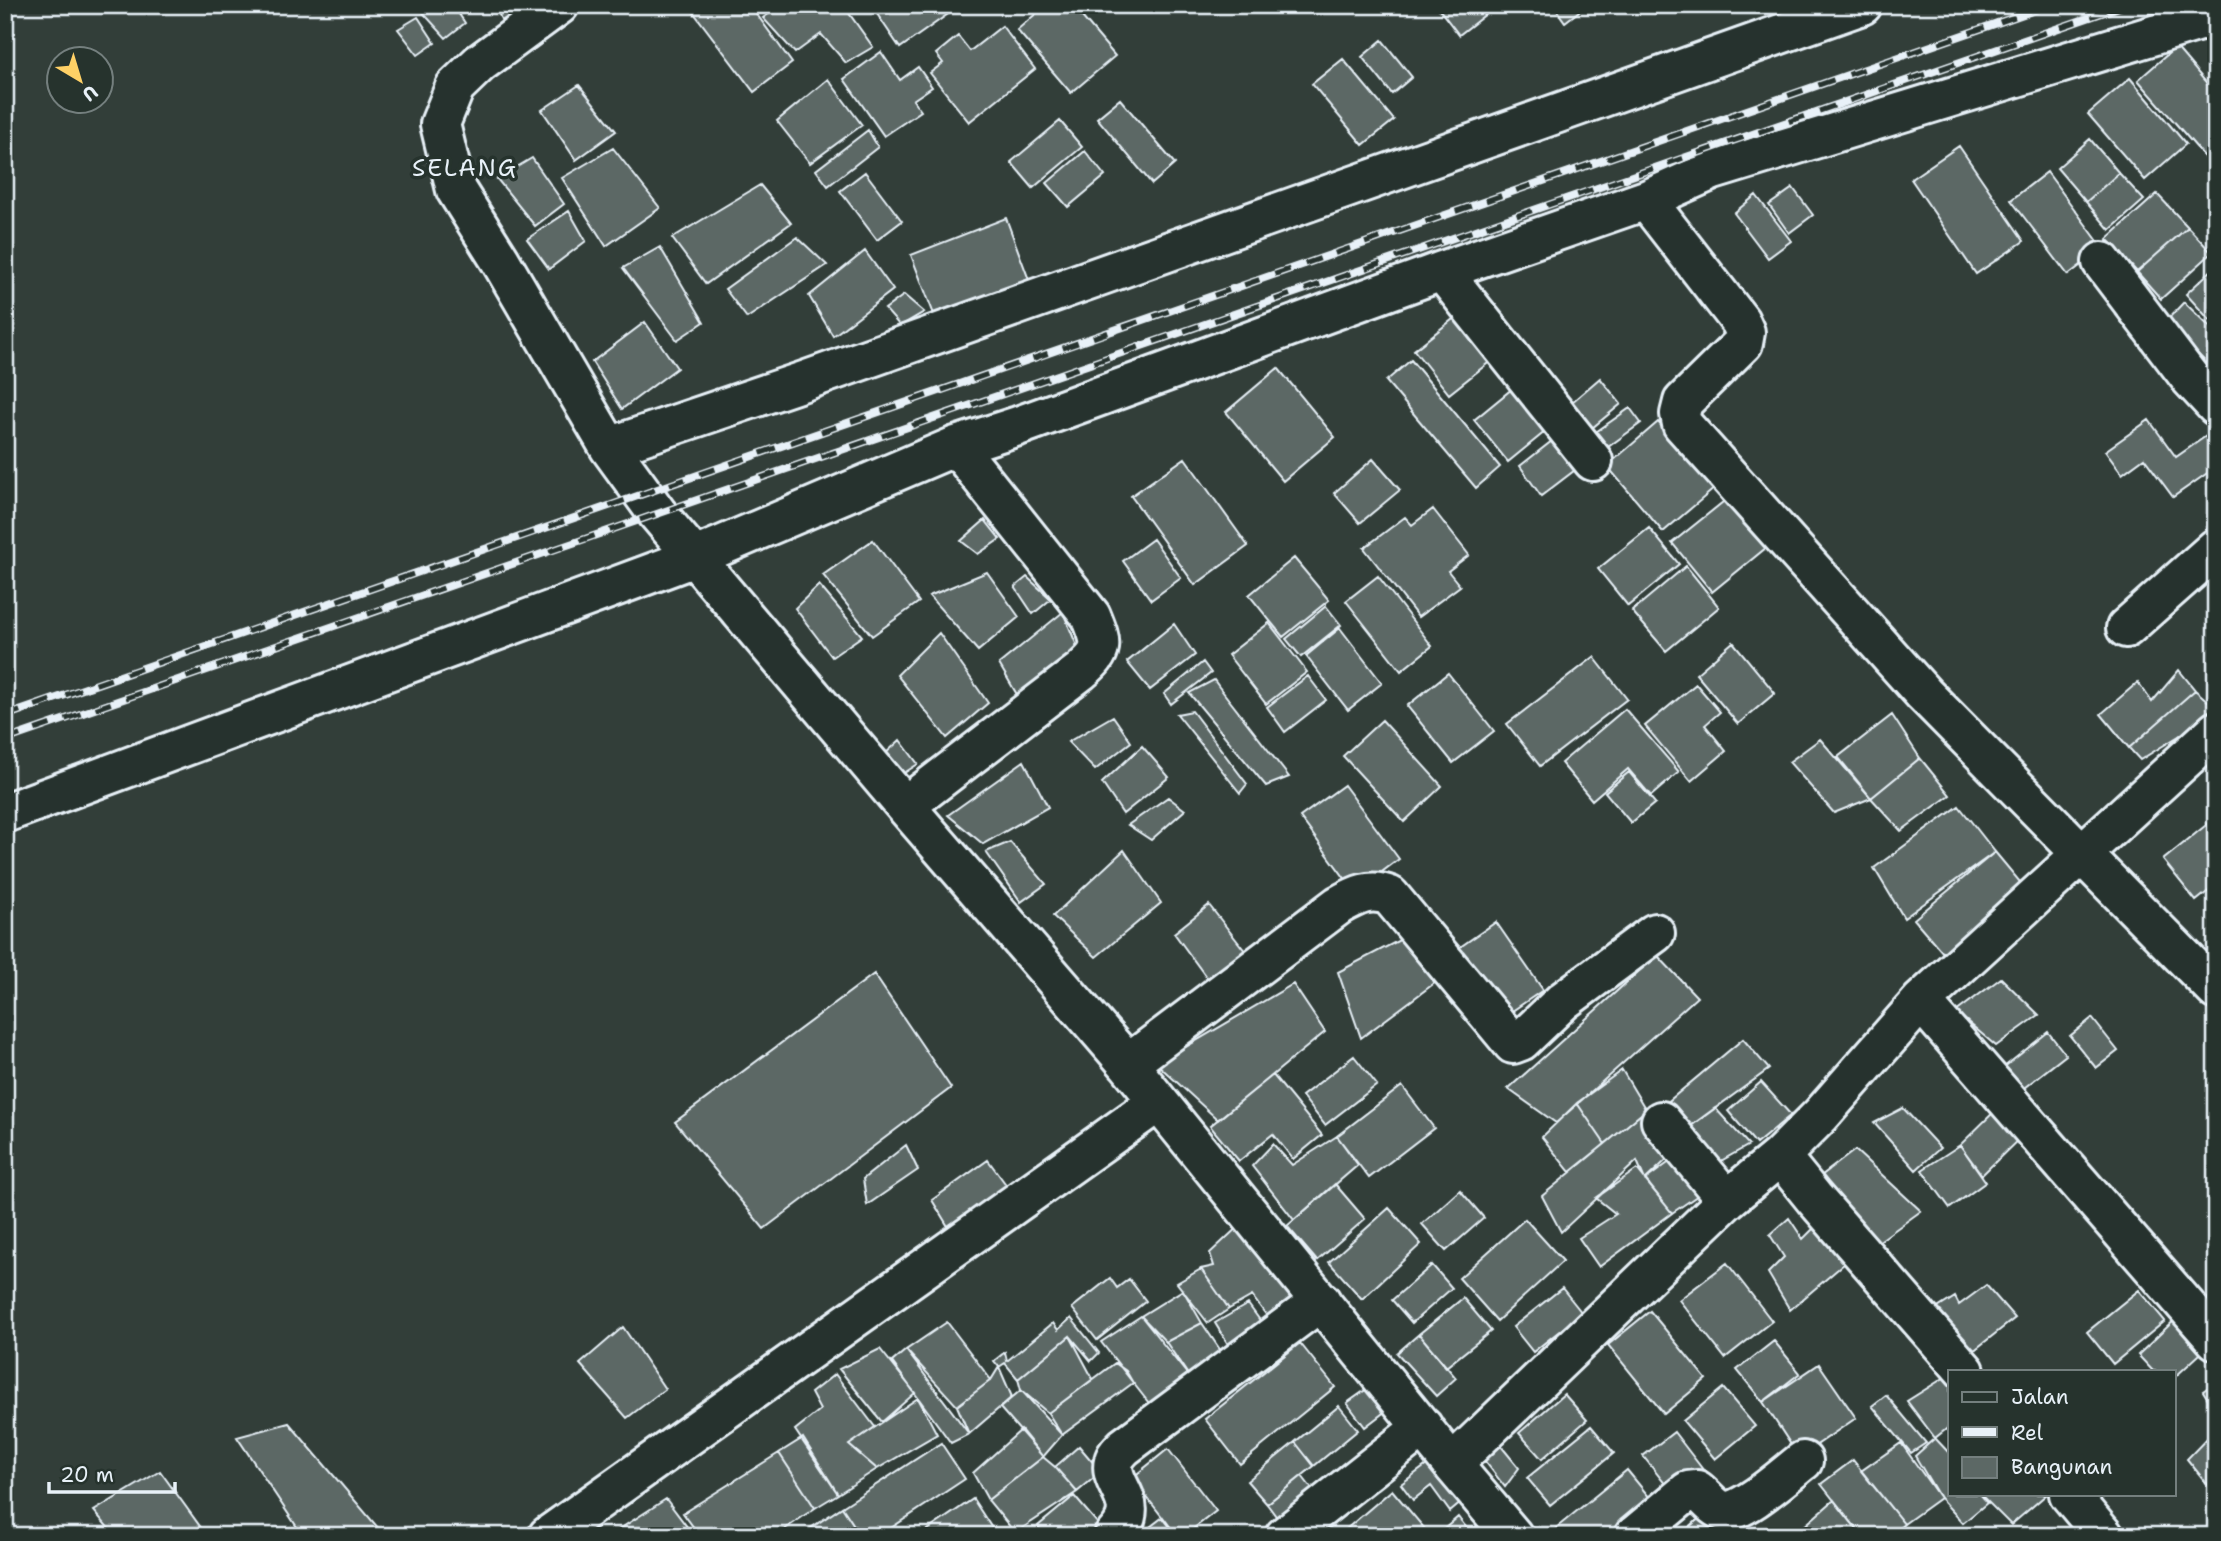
<svg xmlns="http://www.w3.org/2000/svg" width="2221" height="1541" viewBox="0 0 2221 1541" font-family="'Shantell Sans',sans-serif">
	<rect width="100%" height="100%" fill="#323e39"/>
	<filter id="ink" filterUnits="userSpaceOnUse"><feTurbulence type="fractalNoise" baseFrequency=".0143" numOctaves="2"/><feDisplacementMap in="SourceGraphic" scale="14" xChannelSelector="R" yChannelSelector="G"/><feConvolveMatrix kernelMatrix="1 2 1 2 8 2 1 2 1" color-interpolation-filters="sRGB"/></filter>
	<g filter="url(#ink)">
		<path fill="#5c6865" stroke="#e8f1f8" stroke-width="2" d="M416,5H453L465,23L446,38Z
			M495,5H538L505,29Z
			M688,5H750L792,63L754,92Z
			M781,5H843L873,47L846,63L821,34L795,53L763,18Z
			M871,5H946L951,12L900,48Z
			M1046,5H1072L1115,56L1071,93L1017,30Z
			M1436,5H1487L1491,10L1459,35Z
			M1553,5H1587L1565,22Z
			M418,17L435,43L418,55L398,29Z
			M1002,26L1035,69L969,122L930,73L943,63L936,54L958,36L970,51Z
			M1382,40L1412,77L1392,94L1362,57Z
			M2176,47L2216,94V158L2210,163L2138,80Z
			M881,52L900,80L918,67L932,87L913,100L921,111L884,136L844,79Z
			M1343,59L1394,120L1363,145L1312,84Z
			M2130,78L2186,144L2145,180L2088,114Z
			M828,79L862,125L810,163L777,121Z
			M579,85L616,131L576,160L542,110Z
			M1120,99L1175,164L1152,184L1097,118Z
			M1060,121L1082,147L1033,188L1011,162Z
			M868,130L878,147L828,186L816,170Z
			M2090,139L2119,173L2086,202L2057,168Z
			M1959,146L2024,241L1976,274L1911,179Z
			M613,148L660,208L606,246L562,178Z
			M1085,151L1105,176L1068,207L1047,183Z
			M532,158L564,204L535,226L497,179Z
			M865,172L902,221L877,240L840,191Z
			M2047,172L2103,248L2068,275L2011,200Z
			M2119,173L2144,200L2110,230L2086,202Z
			M760,185L791,223L706,284L672,238Z
			M1793,188L1813,215L1789,233L1769,205Z
			M2157,194L2188,227L2137,272L2107,239Z
			M1756,195L1791,241L1768,258L1734,213Z
			M569,211L586,241L549,269L527,239Z
			M1006,218L1029,280L935,317L911,255Z
			M2188,227L2212,253L2161,299L2137,272Z
			M797,237L827,265L747,318L725,289Z
			M660,247L704,322L677,340L623,268Z
			M865,251L893,290L833,336L809,296Z
			M2216,266V327L2186,294Z
			M904,295L924,312L900,326L885,309Z
			M2184,302L2216,333V372L2165,322Z
			M1467,308L1502,352L1449,394L1414,350Z
			M645,322L677,368L622,409L592,362Z
			M1411,360L1500,467L1476,488L1386,381Z
			M1278,368L1335,437L1283,481L1226,412Z
			M1600,378L1621,404L1586,433L1565,408Z
			M1518,384L1552,426L1508,462L1474,420Z
			M1630,408L1641,423L1597,455L1586,439Z
			M2149,420L2176,457L2209,434L2216,442V467L2173,497L2144,458L2122,474L2105,451Z
			M1658,422L1715,488L1663,532L1607,466Z
			M1557,437L1579,467L1541,496L1520,466Z
			M1185,458L1248,546L1195,585L1131,496Z
			M1373,459L1400,490L1360,523L1334,493Z
			M1728,498L1767,547L1712,592L1672,543Z
			M1433,509L1469,555L1448,571L1460,586L1418,617L1364,548L1405,517L1412,525Z
			M985,520L1000,539L978,554L961,541Z
			M1649,528L1679,564L1628,606L1598,569Z
			M1153,539L1181,578L1151,600L1123,561Z
			M873,540L919,602L872,636L823,575Z
			M1294,558L1329,600L1283,637L1249,595Z
			M1686,566L1719,607L1666,651L1632,611Z
			M987,572L1019,617L978,651L929,596Z
			M1378,576L1432,646L1401,671L1346,601Z
			M1027,577L1051,599L1033,614L1015,587Z
			M819,585L862,636L832,657L795,608Z
			M1326,606L1341,625L1301,657L1286,639Z
			M1063,612L1079,651L1019,698L999,664Z
			M1269,623L1307,672L1266,704L1228,655Z
			M1174,624L1195,655L1150,690L1127,662Z
			M1340,628L1382,683L1348,710L1306,656Z
			M939,633L988,703L947,738L897,675Z
			M1733,642L1775,693L1738,724L1696,674Z
			M1594,657L1627,699L1540,766L1507,724Z
			M1203,662L1211,673L1171,704L1164,694Z
			M2179,670L2195,690L2129,748L2101,714L2138,682L2152,702Z
			M1448,673L1494,731L1453,763L1407,706Z
			M1308,676L1326,700L1285,732L1267,707Z
			M1214,680L1219,687L1289,777L1266,786L1189,693Z
			M1696,684L1720,712L1705,725L1726,751L1691,781L1645,726Z
			M2195,690L2216,708V713L2140,760L2129,748Z
			M1625,709L1679,772L1651,796L1628,769L1592,800L1561,763Z
			M1192,711L1247,784L1240,793L1177,714Z
			M1892,715L1920,758L1871,798L1838,757Z
			M1113,716L1131,742L1095,770L1068,742Z
			M1382,720L1442,786L1404,822L1343,756Z
			M1820,739L1871,798L1834,813L1789,762Z
			M900,740L918,764L901,775L885,754Z
			M1142,746L1169,777L1123,814L1102,783Z
			M1920,758L1950,795L1901,831L1871,798Z
			M1024,761L1048,807L983,844L948,815Z
			M1629,772L1655,803L1631,823L1605,792Z
			M1344,785L1399,859L1355,892L1300,817Z
			M1168,797L1185,810L1151,840L1128,825Z
			M1959,806L1995,852L1904,918L1874,868Z
			M2216,817V885L2196,901L2163,860Z
			M1010,842L1046,884L1021,902L986,852Z
			M1124,850L1161,903L1096,957L1053,916Z
			M1995,852L2025,888L1944,954L1914,919Z
			M1209,905L1249,956L1212,985L1174,933Z
			M1496,922L1543,990L1499,1020L1453,952Z
			M1411,934L1440,979L1361,1038L1338,972Z
			M1657,955L1697,997L1556,1123L1508,1089Z
			M874,974L951,1088L764,1229L675,1122Z
			M2001,978L2039,1015L1996,1046L1956,1012Z
			M1293,984L1325,1032L1218,1120L1157,1064Z
			M2092,1018L2118,1051L2096,1068L2070,1036Z
			M2048,1032L2066,1055L2020,1091L2003,1068Z
			M1743,1039L1769,1069L1684,1131L1664,1105Z
			M1354,1056L1377,1085L1325,1125L1302,1096Z
			M1622,1070L1646,1110L1605,1144L1577,1103Z
			M1273,1075L1322,1135L1293,1159L1273,1134L1239,1161L1210,1126Z
			M1761,1082L1791,1115L1756,1144L1728,1111Z
			M1402,1086L1434,1128L1369,1178L1337,1136Z
			M1577,1103L1605,1144L1570,1172L1542,1137Z
			M2001,1105L2024,1134L1982,1175L1960,1145Z
			M1715,1108L1749,1145L1712,1166L1684,1131Z
			M1903,1108L1940,1148L1916,1170L1874,1123Z
			M1646,1110L1677,1150L1645,1180L1637,1161L1561,1232L1542,1196Z
			M1337,1136L1358,1165L1294,1220L1252,1166L1273,1144L1292,1165Z
			M906,1145L918,1170L867,1205L863,1179Z
			M1960,1145L1986,1182L1950,1208L1922,1170Z
			M1855,1150L1921,1211L1874,1245L1817,1179Z
			M1679,1155L1707,1189L1672,1213L1645,1180Z
			M988,1160L1010,1190L952,1233L932,1200Z
			M1637,1169L1672,1213L1599,1267L1579,1238L1616,1214L1596,1198Z
			M1335,1184L1365,1219L1317,1261L1287,1226Z
			M1460,1190L1484,1218L1446,1251L1422,1224Z
			M1389,1208L1421,1244L1362,1299L1329,1262Z
			M1789,1218L1803,1239L1819,1223L1852,1257L1790,1310L1768,1273L1784,1257L1770,1235Z
			M1525,1219L1563,1261L1497,1321L1459,1278Z
			M1241,1224L1301,1299L1273,1324L1252,1296L1229,1309L1201,1269L1214,1266L1210,1253Z
			M1727,1263L1772,1321L1725,1358L1679,1300Z
			M1432,1265L1452,1288L1412,1323L1392,1300Z
			M1201,1269L1229,1309L1208,1323L1177,1283Z
			M1110,1278L1117,1288L1129,1279L1146,1301L1097,1340L1072,1308Z
			M1986,1285L2015,1318L1963,1359L1933,1311L1955,1297L1959,1305Z
			M1562,1288L1582,1313L1533,1352L1513,1327Z
			M1183,1290L1202,1323L1166,1342L1141,1316Z
			M2139,1290L2165,1321L2113,1364L2087,1332Z
			M1463,1298L1491,1331L1446,1367L1419,1334Z
			M1248,1304L1267,1330L1234,1354L1215,1323Z
			M1650,1311L1706,1379L1664,1414L1608,1345Z
			M2183,1312L2211,1344L2174,1378V1371H2153L2138,1355Z
			M1141,1316L1191,1379L1152,1407L1101,1342Z
			M1071,1318L1099,1353L1091,1361L1070,1336L1018,1379L1005,1363L999,1367L994,1361L1005,1352L1007,1361L1053,1323L1058,1330Z
			M947,1322L991,1380L957,1406L906,1350Z
			M1202,1323L1225,1357L1191,1379L1166,1342Z
			M623,1327L665,1389L627,1418L580,1364Z
			M1419,1334L1456,1378L1436,1396L1397,1353Z
			M1070,1336L1093,1379L1048,1413L1021,1390L1018,1379Z
			M1774,1341L1800,1373L1763,1402L1737,1370Z
			M1300,1343L1335,1387L1240,1464L1205,1419Z
			M880,1349L915,1393L882,1422L839,1369Z
			M906,1350L969,1434L951,1443L892,1362Z
			M1115,1363L1126,1371L1133,1383L1062,1435L1048,1413Z
			M1819,1364L1856,1418L1799,1457L1763,1402Z
			M999,1367L1012,1397L969,1434L957,1406L991,1380Z
			M835,1374L875,1427L849,1445L877,1469L838,1494L795,1430L820,1410L811,1393Z
			M1950,1374V1426L1935,1438L1907,1401Z
			M2216,1382V1412L2203,1391Z
			M1374,1384L1391,1407L1365,1427L1347,1403Z
			M1723,1388L1755,1426L1715,1459L1683,1421Z
			M1021,1390L1062,1435L1043,1457L1000,1408Z
			M1564,1394L1587,1420L1542,1459L1519,1433Z
			M1886,1395L1926,1443L1911,1453L1872,1406Z
			M918,1398L937,1434L877,1469L849,1445Z
			M1339,1406L1358,1430L1314,1466L1295,1442Z
			M289,1423L385,1536H303L237,1437Z
			M1591,1426L1614,1453L1550,1505L1527,1478Z
			M2216,1429V1495L2187,1459Z
			M1021,1430L1043,1457L988,1500L973,1473Z
			M1674,1432L1704,1471L1674,1495L1643,1456Z
			M803,1438L838,1494L815,1508L779,1453Z
			M1935,1438L1950,1454V1494H1979L1987,1503L1963,1523L1940,1498L1915,1456Z
			M1295,1442L1314,1466L1267,1504L1247,1481Z
			M941,1443L965,1479L879,1536H861L842,1507Z
			M1901,1443L1940,1498L1904,1524L1861,1471Z
			M1079,1446L1101,1472L1077,1492L1055,1467Z
			M1501,1446L1519,1468L1505,1487L1484,1460Z
			M1168,1449L1216,1511L1184,1536H1177L1132,1478Z
			M779,1453L815,1508L775,1536H700L683,1513Z
			M1439,1456L1469,1496L1450,1512L1431,1486L1413,1500L1401,1484Z
			M1043,1457L1055,1467L1077,1492L1015,1533L988,1500Z
			M1853,1460L1904,1524L1890,1536H1862L1821,1484Z
			M1627,1470L1655,1504L1613,1536H1563L1556,1528Z
			M160,1471L207,1536H115L94,1511Z
			M1302,1476L1319,1498L1284,1527L1267,1504Z
			M1392,1490L1425,1529L1416,1536H1338Z
			M1980,1494H2047L2011,1525Z
			M1074,1496L1105,1532L1101,1536H1045L1038,1526Z
			M666,1499L694,1536H618L615,1532Z
			M973,1499L997,1536H919Z
			M1834,1500L1860,1533L1856,1536H1793Z
			M842,1507L861,1536H799Z
			M1702,1516L1719,1536H1679Z
			M1163,1517L1177,1536H1150L1146,1530Z
			M1458,1517L1470,1532L1476,1527L1483,1536H1436Z"/>
		<g fill="none" stroke-linecap="round" stroke-linejoin="round">
			<defs>
				<path id="minor" d="M559,5L480,63L455,87L440,124L456,190L500,260L609,447L657,513L905,806L1128,1064L1452,1464L1513,1536
					M1646,200L1740,321L1745,332L1743,343L1683,402L1680,414L1682,424L1924,694L2216,990
					M2102,262L2190,378L2216,406
					M1442,271L1593,461
					M609,447L804,381L1862,5
					M2126,628L2216,548
					M905,806L1081,671C1104,651 1103,645 1091,616L956,446
					M5,813L695,557L956,446L1018,426L1442,271L1646,200L1713,170L2216,16
					M1921,1001L2216,1340
					M1128,1064L1339,905C1357,895 1370,888 1390,896L1513,1044L1521,1041L1563,1001L1655,933
					M1661,1121L1727,1200
					M1780,1156L1814,1198L1965,1371
					M1452,1464L1727,1200L1780,1156L1821,1115L1921,1001L2216,731
					M2069,1494L2104,1536
					M548,1536L1157,1103
					M1114,1536C1146,1503 1107,1486 1114,1461C1115,1456 1120,1451 1124,1447L1321,1301
					M1285,1536L1423,1427
					M1634,1536L1688,1491L1697,1490C1705,1496 1713,1508 1723,1511C1741,1515 1787,1473 1803,1461"/>
			</defs>
			<use href="#minor" stroke="#e8f1f8" stroke-width="44"/>
			<use href="#minor" stroke="#26332d" stroke-width="38"/>
			<defs>
				<path id="rail" d="M5,716L2049,5
					M5,740L2125,5"/>
			</defs>
			<use href="#rail" stroke="#e8f1f8" stroke-width="8"/>
			<use href="#rail" stroke="#26332d" stroke-width="5" stroke-dasharray="16" stroke-linecap="butt"/>
		</g>
	</g>
	<g text-anchor="middle" dominant-baseline="central" stroke-width="7" stroke-linejoin="round" paint-order="stroke">
		<g font-size="24" letter-spacing="2" fill="#e8f1f8" stroke="#26332d">
			<text x="465" y="168">SELANG</text>
		</g>
	</g>
	<rect width="2221" height="1541" fill="none" stroke="#26332d" stroke-width="28"/>
	<rect x="14" y="14" width="2193" height="1513" fill="none" stroke="#e8f1f8" stroke-width="2.5" filter="url(#ink)"/>
	<rect x="1948" y="1370" width="228" height="126" fill="#26332d" stroke="#747f7e" stroke-width="2"/>
	<rect x="1962" y="1392" width="35" height="10" fill="#26332d" stroke="#747f7e" stroke-width="2"/>
	<text x="2011" y="1404" font-size="21" fill="#e8f1f8">Jalan</text>
	<rect x="1962" y="1427" width="35" height="10" fill="#e8f1f8" stroke="#747f7e" stroke-width="2"/>
	<text x="2011" y="1440" font-size="21" fill="#e8f1f8">Rel</text>
	<rect x="1962" y="1457" width="35" height="21" fill="#5c6865" stroke="#747f7e" stroke-width="2"/>
	<text x="2011" y="1474" font-size="21" fill="#e8f1f8">Bangunan</text>
	<g transform="translate(80 80) rotate(142)"><circle r="33" fill="#26332d" stroke="#747f7e" stroke-width="2"/>
	<path d="M0-5L12 26L0 18L-12 26Z" fill="#ffd166"/>
	<text y="-10" font-size="19" font-weight="bold" text-anchor="middle" fill="#e8f1f8">U</text>
	</g>
	<path d="M49 1482v10h126v-10" fill="none" stroke="#e8f1f8" stroke-width="3.5"/>
	<text x="60" y="1482" font-size="21" fill="#e8f1f8" stroke="#26332d" stroke-width="5" paint-order="stroke">20 m</text>
</svg>
